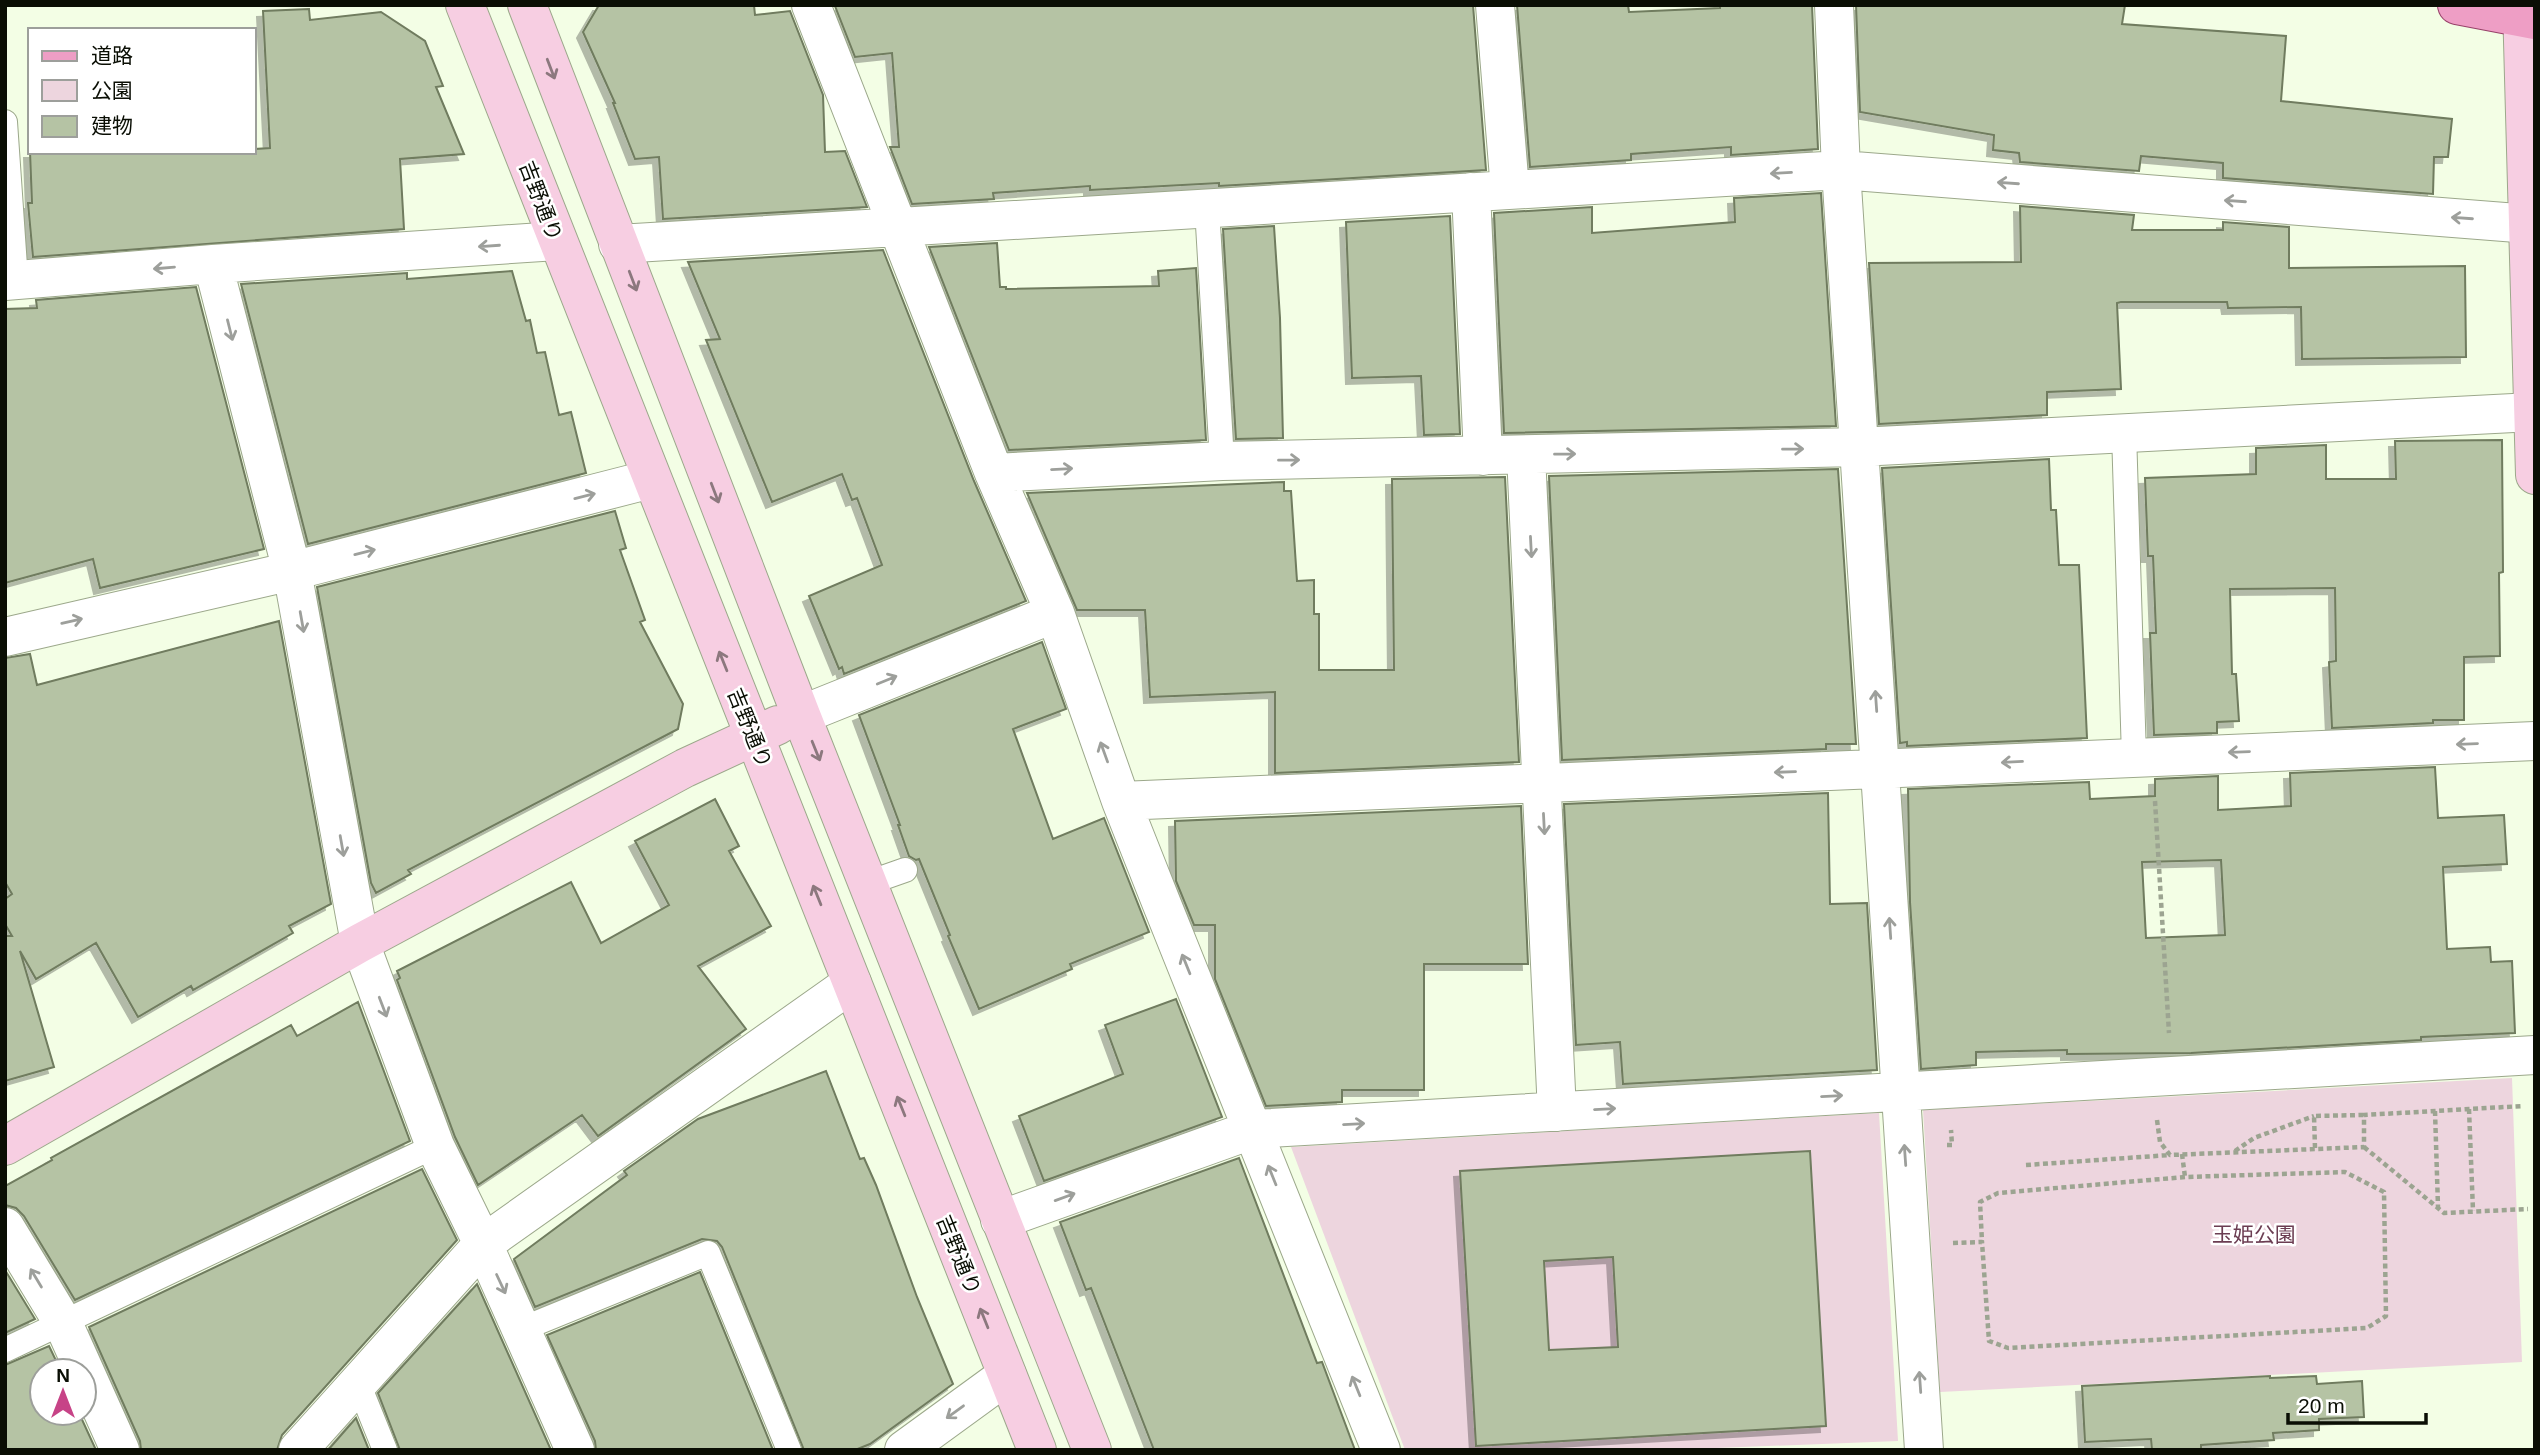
<svg xmlns="http://www.w3.org/2000/svg" width="2540" height="1455" viewBox="0 0 2540 1455" font-family="Arial,'Noto Sans JP',sans-serif">
	<defs>
		<filter id="shadow"><feDropShadow dx="-6" dy="6" stdDeviation="0" flood-color="#0004"/></filter>
	</defs>
	<rect width="100%" height="100%" fill="#f3fee5"/>
	<path fill="#edd5de" d="M2512,1078L2522,1362L1940,1392L1923,1110Z
		M1879,1113L1898,1441L1665,1450H1405L1291,1147Z"/>
	<path fill="#b5c3a4" stroke="#6f7b5e" stroke-width="2" fill-rule="evenodd" filter="url(#shadow)" d="M599,5H754L755,15L790,11L823,95L825,152L845,151L867,207L663,219L659,157L635,159L613,103H615L583,32Z
		M841,5H1473L1486,170L1219,186V183L1090,190V186L993,193L994,199L912,204L890,147H899L892,53L855,57L835,6Z
		M1517,5H1628L1629,12L1720,8V5H1812L1818,149L1731,155V147L1631,154V160L1530,167Z
		M1856,5H2125L2122,24L2286,36L2281,101L2452,119L2448,157H2434L2433,194L2223,178V163L2141,156L2139,171L2020,162L2019,153L1993,150L1994,135L1860,112Z
		M309,9L310,20L381,12L425,41L443,86L436,87L464,154L400,159L404,229L33,257L28,203H32L30,152H255V149L270,148L263,11Z
		M1821,193L1836,426L1504,433L1494,213L1592,207V233L1735,222L1734,198Z
		M2020,206L2134,215L2132,230H2223V222L2289,227V268L2465,266L2466,357L2302,359L2301,307L2228,308L2227,302H2121L2117,303L2121,389L2047,392V415L1879,424L1869,263L2021,262Z
		M1450,216L1460,434L1424,435L1421,376L1352,378L1346,222Z
		M1274,226L1280,318L1283,438L1236,439L1223,229Z
		M997,243L1000,287H1006V289L1159,286L1158,271L1196,268L1206,440L1009,450L929,247Z
		M883,250L974,481L1026,601L844,674L842,667L839,669L809,596L882,565L857,498L852,500L842,474L772,502L706,340L720,339L688,262Z
		M512,271L526,321L530,320L537,353L545,352L559,415L571,412L586,473L308,544L241,284L407,273V279Z
		M196,287L264,549L100,588L93,559L5,583V309L37,308L36,300Z
		M2502,440L2503,572L2499,573L2500,656L2464,657V720H2433V723L2332,728L2329,662L2336,661L2335,588L2230,589L2232,674H2236L2239,721L2217,722V733L2154,735L2150,633H2156L2153,556H2148L2145,478L2256,474V448L2326,445V479H2396L2395,441Z
		M2049,459L2051,510H2056L2059,565H2079L2087,738L1907,746V742L1900,743L1882,468Z
		M1838,469L1856,744H1826V749L1562,760L1549,476Z
		M1505,477L1519,762L1275,773V692L1150,697L1145,610H1077L1027,493L1284,482V491H1291L1297,581L1314,580V614H1319V670H1394L1392,479Z
		M615,511L626,548L620,550L645,620L640,622L683,704L678,729L408,870L411,874L376,893L371,883L317,587Z
		M279,621L331,904L289,926L293,933L193,990L191,986L138,1017L96,943L36,979L20,951L54,1067L5,1081V936H12L5,924V899L12,894L5,882V658L30,654L37,685Z
		M1042,642L1066,709L1013,729L1053,839L1104,818L1149,932L1070,964L1072,969L979,1009L948,936L950,935L919,859L916,860L909,856L898,825H900L859,715Z
		M2435,767L2438,818L2504,815L2507,864L2443,867L2447,949L2490,947L2491,962L2512,961L2515,1033L2421,1037V1040L2191,1053L2067,1054V1050L1976,1052V1065L1921,1069L1910,902L1908,789L2089,782L2090,799L2155,796V779L2218,776V810L2291,806L2290,773ZM2221,860L2225,935L2146,938L2142,862Z
		M1828,793L1830,904L1867,903L1877,1070L1623,1084L1620,1042L1576,1045L1564,804Z
		M715,799L739,846L729,851L771,926L698,966L746,1029L598,1136L582,1115L478,1185L455,1137L397,980L400,978L397,971L571,882L601,943L669,905L635,841Z
		M1521,806L1528,964H1424V1090H1342V1102L1266,1106L1215,979V925H1194L1176,881L1175,821Z
		M1176,999L1222,1117L1044,1181L1019,1116L1123,1074L1105,1025Z
		M358,1002L410,1141L75,1300L24,1216L16,1208L5,1205V1186L52,1160L51,1158L291,1025L297,1036Z
		M826,1071L860,1159L864,1158L876,1185L917,1297L953,1384L870,1444L855,1450H804L722,1247L717,1241L702,1239L535,1307L514,1259L627,1175L624,1171L698,1119Z
		M1810,1151L1826,1426L1476,1446L1460,1171ZM1613,1257L1618,1347L1549,1350L1544,1261Z
		M1239,1158L1317,1363L1322,1362L1355,1450H1154L1091,1288L1086,1290L1060,1222Z
		M422,1169L457,1240L282,1435L277,1450H141L140,1441L89,1327Z
		M5,1270L35,1319L5,1333Z
		M700,1272L773,1450H596L595,1441L547,1335Z
		M477,1284L551,1450H400L378,1393Z
		M49,1346L61,1371H42V1413H79L96,1450H5V1365Z
		M2270,1376V1378L2316,1376L2317,1384L2362,1381L2364,1417L2319,1419V1430L2273,1433L2274,1440L2201,1445V1450H2152L2151,1439L2085,1442L2082,1386Z
		M356,1418L369,1450H328Z"/>
	<g fill="none" stroke-linecap="round" stroke-linejoin="round">
		<defs>
			<path id="lane" d="M5,122L16,281
				M1207,208L1222,461
				M2124,432L2134,757
				M868,883L905,870
				M522,1329L708,1253L789,1450
				M5,1350L435,1146
				M358,1383L385,1450"/>
			<path id="street" d="M811,5L994,473L1055,613L1121,801L1161,902L1381,1450
				M1495,5L1510,190
				M1834,5L1841,170L1924,1450
				M1471,192L1483,456
				M618,244L1841,170L2530,224
				M213,264L292,571L360,943L435,1146L483,1244L575,1450
				M5,281L213,264L557,241
				M1526,455L1557,1112
				M994,473L1222,461L1859,447L2533,412
				M5,637L292,571L651,479
				M801,715L1055,613
				M1121,801L2535,741
				M1000,1220L1254,1129L2535,1055
				M5,1227L63,1323L120,1450
				M298,1450L483,1244L852,983
				M904,1450L1007,1375"/>
			<path id="secondary" d="M465,5L1037,1450
				M527,5L801,715L1092,1450
				M2522,5L2535,475
				M5,1146L360,943L685,768L778,725"/>
			<path id="primary" d="M2457,5L2535,20"/>
		</defs>
		<use href="#lane" stroke="#9ca88b" stroke-width="26"/>
		<use href="#street" stroke="#9ca88b" stroke-width="40"/>
		<use href="#secondary" stroke="#9ca88b" stroke-width="40"/>
		<use href="#primary" stroke="#974169" stroke-width="40"/>
		<path stroke="#9ca491" stroke-width="4.5" stroke-dasharray="5 3.5" stroke-linecap="butt" d="M2155,801L2169,1033
			M2469,1109L2473,1211
			M2435,1111L2438,1207
			M2157,1120L2160,1142L2170,1155L2364,1147V1115L2523,1106
			M1947,1145H1952L1951,1130
			M2364,1147L2444,1213L2528,1209
			M2315,1148L2314,1116L2364,1115
			M2235,1151L2254,1138L2314,1116
			M2182,1154L2185,1177
			M2026,1165L2170,1155
			M1953,1243L1982,1242L1989,1341L2008,1348L2367,1328L2386,1316L2384,1192L2345,1172L2185,1177L1998,1193L1980,1202L1982,1242
			M2249,1449L2250,1450"/>
		<use href="#lane" stroke="#fff" stroke-width="24"/>
		<use href="#street" stroke="#fff" stroke-width="38"/>
		<use href="#secondary" stroke="#f7cee2" stroke-width="38"/>
		<use href="#primary" stroke="#ee9ec5" stroke-width="38"/>
	</g>
	<defs><path id="oneway-shaft" d="M-6 0H5M1.5-3L5.5 0L1.5 3" fill="none" stroke-width="1.6" stroke-linecap="round" stroke-linejoin="round" transform="scale(1.75)"/></defs>
	<g stroke="#8c787e">
		<use href="#oneway-shaft" transform="translate(551 69) rotate(69)"/>
		<use href="#oneway-shaft" transform="translate(633 281) rotate(69)"/>
		<use href="#oneway-shaft" transform="translate(715 493) rotate(69)"/>
		<use href="#oneway-shaft" transform="translate(723 661) rotate(-112)"/>
		<use href="#oneway-shaft" transform="translate(816 751) rotate(68)"/>
		<use href="#oneway-shaft" transform="translate(817 895) rotate(-112)"/>
		<use href="#oneway-shaft" transform="translate(901 1106) rotate(-112)"/>
		<use href="#oneway-shaft" transform="translate(984 1318) rotate(-112)"/>
	</g>
	<g stroke="#9d9f9b">
		<use href="#oneway-shaft" transform="translate(1781 173) rotate(177)"/>
		<use href="#oneway-shaft" transform="translate(2008 183) rotate(-176)"/>
		<use href="#oneway-shaft" transform="translate(2235 201) rotate(-176)"/>
		<use href="#oneway-shaft" transform="translate(2462 218) rotate(-176)"/>
		<use href="#oneway-shaft" transform="translate(489 246) rotate(176)"/>
		<use href="#oneway-shaft" transform="translate(164 268) rotate(175)"/>
		<use href="#oneway-shaft" transform="translate(230 330) rotate(76)"/>
		<use href="#oneway-shaft" transform="translate(1793 449) rotate(-1)"/>
		<use href="#oneway-shaft" transform="translate(1565 454) rotate(-1)"/>
		<use href="#oneway-shaft" transform="translate(1289 460) rotate(-1)"/>
		<use href="#oneway-shaft" transform="translate(1062 469) rotate(-3)"/>
		<use href="#oneway-shaft" transform="translate(585 496) rotate(-14)"/>
		<use href="#oneway-shaft" transform="translate(1531 547) rotate(87)"/>
		<use href="#oneway-shaft" transform="translate(365 552) rotate(-14)"/>
		<use href="#oneway-shaft" transform="translate(72 621) rotate(-13)"/>
		<use href="#oneway-shaft" transform="translate(302 622) rotate(80)"/>
		<use href="#oneway-shaft" transform="translate(887 680) rotate(-22)"/>
		<use href="#oneway-shaft" transform="translate(1876 701) rotate(-94)"/>
		<use href="#oneway-shaft" transform="translate(2467 744) rotate(178)"/>
		<use href="#oneway-shaft" transform="translate(1104 752) rotate(-110)"/>
		<use href="#oneway-shaft" transform="translate(2239 752) rotate(178)"/>
		<use href="#oneway-shaft" transform="translate(2012 762) rotate(177)"/>
		<use href="#oneway-shaft" transform="translate(1785 772) rotate(178)"/>
		<use href="#oneway-shaft" transform="translate(1544 824) rotate(87)"/>
		<use href="#oneway-shaft" transform="translate(342 846) rotate(80)"/>
		<use href="#oneway-shaft" transform="translate(1890 928) rotate(-94)"/>
		<use href="#oneway-shaft" transform="translate(1186 964) rotate(-112)"/>
		<use href="#oneway-shaft" transform="translate(383 1007) rotate(69)"/>
		<use href="#oneway-shaft" transform="translate(1832 1096) rotate(-3)"/>
		<use href="#oneway-shaft" transform="translate(1605 1109) rotate(-3)"/>
		<use href="#oneway-shaft" transform="translate(1354 1124) rotate(-3)"/>
		<use href="#oneway-shaft" transform="translate(1905 1155) rotate(-94)"/>
		<use href="#oneway-shaft" transform="translate(1272 1175) rotate(-112)"/>
		<use href="#oneway-shaft" transform="translate(1065 1197) rotate(-20)"/>
		<use href="#oneway-shaft" transform="translate(36 1278) rotate(-121)"/>
		<use href="#oneway-shaft" transform="translate(501 1284) rotate(65)"/>
		<use href="#oneway-shaft" transform="translate(1920 1382) rotate(-94)"/>
		<use href="#oneway-shaft" transform="translate(1356 1386) rotate(-112)"/>
		<use href="#oneway-shaft" transform="translate(955 1412) rotate(144)"/>
	</g>
	<g text-anchor="middle" dominant-baseline="central" stroke-width="5" stroke-linejoin="round" paint-order="stroke">
		<g font-size="21" fill="#0a0e04" stroke="#fff">
			<text transform="translate(541 201) rotate(69)">吉野通り</text>
			<text transform="translate(750 728) rotate(68)">吉野通り</text>
			<text transform="translate(959 1255) rotate(68)">吉野通り</text>
		</g>
		<g font-size="21" fill="#6b3d52" stroke="#fff">
			<text x="2254" y="1234">玉姫公園</text>
		</g>
	</g>
	<rect width="2540" height="1455" fill="none" stroke="#0a0e04" stroke-width="14"/>
	<rect x="28" y="28" width="228" height="126" fill="#ffffff" stroke="#9d9f9b" stroke-width="2"/>
	<rect x="42" y="51" width="35" height="10" fill="#ee9ec5" stroke="#9d9f9b" stroke-width="2"/>
	<text x="91" y="63" font-size="21" fill="#0a0e04">道路</text>
	<rect x="42" y="80" width="35" height="21" fill="#edd5de" stroke="#9d9f9b" stroke-width="2"/>
	<text x="91" y="98" font-size="21" fill="#0a0e04">公園</text>
	<rect x="42" y="116" width="35" height="21" fill="#b5c3a4" stroke="#9d9f9b" stroke-width="2"/>
	<text x="91" y="133" font-size="21" fill="#0a0e04">建物</text>
	<g transform="translate(63 1392)"><circle r="33" fill="#ffffff" stroke="#9d9f9b" stroke-width="2"/>
	<path d="M0-5L12 26L0 18L-12 26Z" fill="#c74387"/>
	<text y="-10" font-size="19" font-weight="bold" text-anchor="middle" fill="#0a0e04">N</text>
	</g>
	<path d="M2288 1413v10h138v-10" fill="none" stroke="#0a0e04" stroke-width="3.5"/>
	<text x="2298" y="1413" font-size="21" fill="#0a0e04" stroke="#ffffff" stroke-width="5" paint-order="stroke">20 m</text>
</svg>
